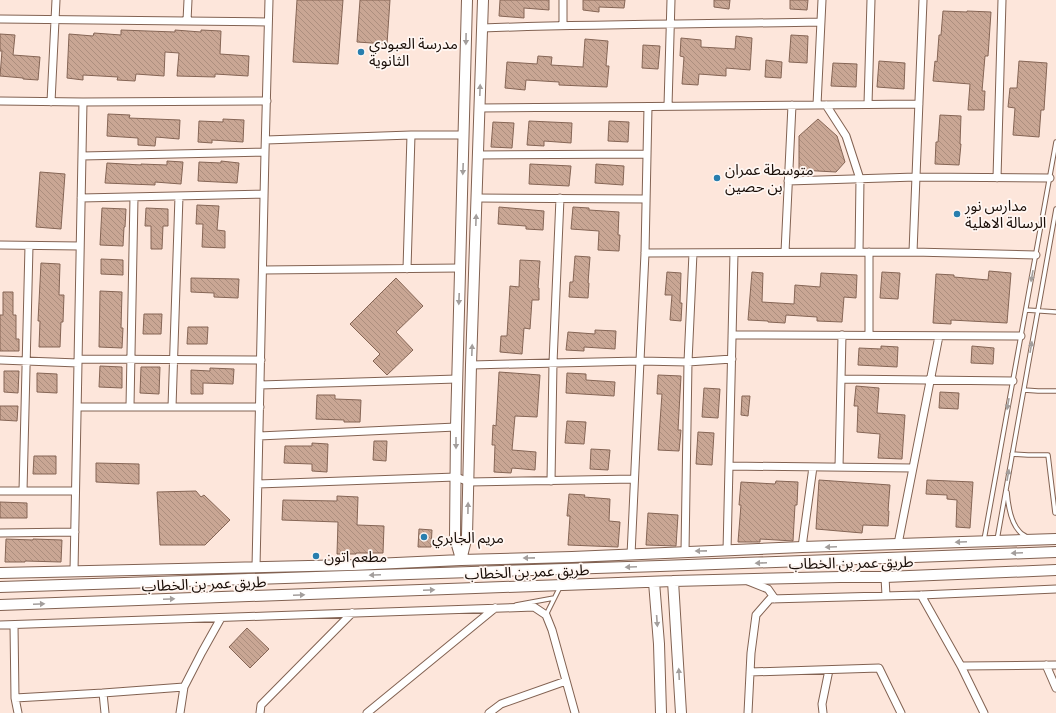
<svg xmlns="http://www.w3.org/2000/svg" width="1056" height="713" viewBox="0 0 1056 713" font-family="Commissioner,'Noto Sans Arabic',sans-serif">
	<defs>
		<pattern id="building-back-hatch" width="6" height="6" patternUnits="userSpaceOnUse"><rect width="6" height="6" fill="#c9a694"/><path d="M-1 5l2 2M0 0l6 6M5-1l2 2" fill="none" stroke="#ac8e7e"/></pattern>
	</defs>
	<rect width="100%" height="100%" fill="#fde6db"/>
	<path fill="url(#building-back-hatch)" stroke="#856555" d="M297,0H343L338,64L293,62Z
		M360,0H390L387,44L357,42Z
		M500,0H549V10L524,8V18L499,16Z
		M583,0H625L624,8L599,7V12L583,10Z
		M714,0H730L729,9L714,7Z
		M790,0H808L807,10L790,9Z
		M943,11L967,12V11L991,12L988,56H985L982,91H985L984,110H968L970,84L933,81L935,61L937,62L939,35H941Z
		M121,30L175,32V30L201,32V30L221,31L220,54L249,56L248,76L215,74V77L177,76L179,53L165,52L164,76L136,74L135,81L117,80L118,77L83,75V80L67,78L69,34L93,36L94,33L121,35Z
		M0,34L15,35L13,55L40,57L38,80L23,79V78L0,76L2,51H0Z
		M791,35L808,36L807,63L789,62Z
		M736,36L752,38L750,70L726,68V76L699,74L698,85L682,84L684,57L680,56L681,38L701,40V47L735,49Z
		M585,39L608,41L606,66H609L607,87L559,85V82L526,80L525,90L505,88L507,62L537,64L538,56L552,57L551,65L583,67Z
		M643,45L660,46L658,69L642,68Z
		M766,60L782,62L781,78L765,77Z
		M879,61L905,63L904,89L877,87Z
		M1019,61L1047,63L1044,110H1041L1039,137L1013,135L1015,108L1008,107L1010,88H1017Z
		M833,63L857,64L856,87L831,86Z
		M108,114L130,115L129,118L180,120L179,139L156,137L155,146L138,145V138L107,136Z
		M940,115L961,116L960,144H961L959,165L935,164L936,142H938Z
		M223,119L244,120L243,142L212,140V143L198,142L199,121L223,122Z
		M818,119L837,136L845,162L836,172L799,170V136Z
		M529,121L572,123L571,143L544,141V146L527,145Z
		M609,121L629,122L628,142L608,141Z
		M493,122L514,123L512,148L491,147Z
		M167,161L183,162L181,184L155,182V185L105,183L107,163L141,165V164L167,165Z
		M221,161L239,163L237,183L198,181L199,162L221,163Z
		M530,164L571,166L569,186L529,184Z
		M596,164L624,166L623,185L595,183Z
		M40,172L65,174L61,229L36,227Z
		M197,205L219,206L217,230L225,231V248L202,247L203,224H196Z
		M499,207L544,211L543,230L526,229V226L498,224Z
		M573,207L589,208V210L619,212L618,235H620L619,251L598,250L599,231L571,229Z
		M102,208L126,209L125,227H124L123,246L100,245Z
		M146,208L168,209V226H163L162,249H151V226H145Z
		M575,256L590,257L588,283H589L588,298L569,297L570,282H573Z
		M101,259L123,260V275L101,274Z
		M520,260L540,261L538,288H539V300H532L530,329L524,328L522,354L500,352L501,336H507L510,286L519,287Z
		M41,263L60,264L59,295H64L63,322H61L60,347H39L40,321H38Z
		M989,271L1011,273L1007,323L951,320V324L933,323L936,274L954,275V277L988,280Z
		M667,272L681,273L680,303H682L681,321L670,320L672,295H665Z
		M752,272L763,273L762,302L794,304L795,285L820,287L821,273L857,275L856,298L844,297L842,322L817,321V317L786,315L785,323L768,322V321L748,320Z
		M882,272L900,273L898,299L880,298Z
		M191,278L239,279L238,298L214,297V293L191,292Z
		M396,278L423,306L396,332L413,350L387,375L373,361L380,354L350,324Z
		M100,291L122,292L121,328H123L122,348L99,347Z
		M3,292H13V315H16V339H19V351H0V315H3Z
		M144,314H162L161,334H143Z
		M188,327H208L207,344H187Z
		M595,330L616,331L615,349L584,347V351L566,350L568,332L595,334Z
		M881,346L898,347L897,367L858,365L859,348L881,349Z
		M972,346L994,348L993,364L971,363Z
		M100,366L122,367V388L99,387Z
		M141,367H160L159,394L140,393Z
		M210,368L234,369L233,384L203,383V394H191V370L210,371Z
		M4,371H19L18,393L4,392Z
		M499,372L540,375L537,417L515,416L512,450L536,452L535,470L512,468L511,473L494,472L495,445H492L493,425L496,426Z
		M37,373L57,374V393L37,392Z
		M567,373L586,374V380L615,382L614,396L566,393Z
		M658,375L681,376L678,430H681L679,451L658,450L662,394H657Z
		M856,386L879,388L877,413L905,415L902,459L878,458L880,434L857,432L858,406H854Z
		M704,388L720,389L718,418L702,417Z
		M940,392L959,393L958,409L939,408Z
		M317,395H335V399L361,400L360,422H344V420L316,419Z
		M742,396H750L748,416L741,415Z
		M0,406H18L17,421L0,420Z
		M567,421L586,422L584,444L565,443Z
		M698,432L714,433L712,465L696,464Z
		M374,441H387L386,461L373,460Z
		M312,443L328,444L327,472L312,471V464L284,463L285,446H312Z
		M591,449L610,450L608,470L590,469Z
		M34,456H56V474H33Z
		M96,463L139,464V484L96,482Z
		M819,480L890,485L888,511H889L888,526L863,525L862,533L816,529Z
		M927,480L973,482L970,528L956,527L957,500L947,499V495L926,494Z
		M776,481L798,482L797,505H795L793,541L760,539V542H738L741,505H739L741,482L775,484Z
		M196,491L201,497L204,495L230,520L205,545H160L157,492Z
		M569,494L585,495L584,497L610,499L609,521L620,522L618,547L568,545L570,516H567Z
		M337,496L358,497L357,525L384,526L383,553H356V554H337L338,522L282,520L283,500L337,501Z
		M0,502L27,503V518H0Z
		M648,513L678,515L676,546L646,545Z
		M419,529L432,530L431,547H418Z
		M6,539L33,540V539L62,540L61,562L25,561V562H5Z
		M247,628L269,649L250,668L229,647Z"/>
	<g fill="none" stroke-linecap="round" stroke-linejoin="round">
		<defs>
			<path id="lane" d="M1026,310L1056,312
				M1024,390L1038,391H1056
				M1012,454L1028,455H1048L1055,513H1056
				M1007,492C1008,505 1010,521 1019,531C1021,534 1024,535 1027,537
				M984,540L1056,142
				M997,540L1056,209
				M516,605L554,598
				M546,615L560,587"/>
			<path id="street" d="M0,19L268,22
				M187,21L188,0
				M563,25V0
				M482,28C595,24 708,24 821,22
				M0,101L83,102L267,101
				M51,102L56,0
				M868,104L871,0
				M817,105L822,0
				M826,105L846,136L860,179L859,252
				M668,106L671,0
				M479,108L919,104
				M266,140L411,135H464
				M478,155L647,154
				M82,156L265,152
				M997,178L1002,0
				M788,181L916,177L1050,178
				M81,198L264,194
				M477,198L646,199
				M0,245L80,246
				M785,252L792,105
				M913,252L923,0
				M645,253L913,252L1036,255
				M407,269L411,135
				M263,270L460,268
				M732,335L1021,336
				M869,335V252
				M78,359L261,360
				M0,360L78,363
				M471,365L640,361L688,362L732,359
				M841,379L1013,381
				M260,385L457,379
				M130,406L134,197
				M78,407H260
				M172,407L179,196
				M259,436L456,427
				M729,466L913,468
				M839,467L842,335
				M551,481L553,363L560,198
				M258,484L456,477L469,482L634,479
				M0,491H75
				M23,491L29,246
				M0,533L75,532
				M898,544L939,336
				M802,547L813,467
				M727,551L734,253
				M685,552L688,362L693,253
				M631,555L645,253L648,107
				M256,567L265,152L269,0
				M74,571L83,102
				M885,577L886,596
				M748,581L768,589L775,599
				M921,595L961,666L984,713
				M0,625C178,620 356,612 534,607L546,615L552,630L575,713
				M14,625L15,698L18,713
				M1046,665L1056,688
				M961,666L1056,665
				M750,672L879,668L901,713
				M103,693L105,713
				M15,698L103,693L184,687
				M180,713L184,687L202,652L221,618
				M260,713L261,705L352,613
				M367,713L495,608
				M489,713L501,704L566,681
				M748,713L751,653L756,615L770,599L921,595L1056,589
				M823,713L822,704L829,670"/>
			<path id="secondary" d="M461,559L455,538L456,427L467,0
				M461,560L467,536L471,365L483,0
				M0,573L353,565L461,560L572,557L802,547L1056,539
				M673,581L681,713
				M654,582L659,644L661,713
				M0,587L660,566L1056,552
				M0,605L673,581L840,577H885L1056,570"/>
		</defs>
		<use href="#lane" stroke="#826252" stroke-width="5.5"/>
		<use href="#street" stroke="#826252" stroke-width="9"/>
		<use href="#secondary" stroke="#826252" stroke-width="12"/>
		<use href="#lane" stroke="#fff" stroke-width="3.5"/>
		<use href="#street" stroke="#fff" stroke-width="7"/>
		<use href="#secondary" stroke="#fff" stroke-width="10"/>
	</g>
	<defs><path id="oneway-solid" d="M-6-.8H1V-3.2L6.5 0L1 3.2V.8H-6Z"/></defs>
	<g fill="#a39e9c">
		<use href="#oneway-solid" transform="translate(466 39) rotate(91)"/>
		<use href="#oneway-solid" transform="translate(480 90) rotate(-88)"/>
		<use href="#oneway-solid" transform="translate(463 169) rotate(92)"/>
		<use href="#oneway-solid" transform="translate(476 220) rotate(-88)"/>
		<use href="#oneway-solid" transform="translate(1032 276) rotate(100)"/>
		<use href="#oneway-solid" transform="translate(459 299) rotate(92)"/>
		<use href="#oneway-solid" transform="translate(1031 347) rotate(-80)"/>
		<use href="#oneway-solid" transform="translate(472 350) rotate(-88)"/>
		<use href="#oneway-solid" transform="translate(1008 404) rotate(100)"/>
		<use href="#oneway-solid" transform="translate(456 443) rotate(90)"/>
		<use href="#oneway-solid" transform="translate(1008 475) rotate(-80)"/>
		<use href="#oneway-solid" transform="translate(468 508) rotate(-89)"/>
		<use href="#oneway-solid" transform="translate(961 542) rotate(178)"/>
		<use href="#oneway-solid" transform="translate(831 547) rotate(178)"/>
		<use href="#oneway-solid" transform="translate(701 551) rotate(179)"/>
		<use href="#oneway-solid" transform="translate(1017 553) rotate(178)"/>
		<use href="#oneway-solid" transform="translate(529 558) rotate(179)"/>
		<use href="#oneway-solid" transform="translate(761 563) rotate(178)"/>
		<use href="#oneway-solid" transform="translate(631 567) rotate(178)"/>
		<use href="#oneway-solid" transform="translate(375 575) rotate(178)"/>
		<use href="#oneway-solid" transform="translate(429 590) rotate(-2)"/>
		<use href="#oneway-solid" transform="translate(299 595) rotate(-2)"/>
		<use href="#oneway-solid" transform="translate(169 599) rotate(-2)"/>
		<use href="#oneway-solid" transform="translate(39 604) rotate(-2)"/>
		<use href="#oneway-solid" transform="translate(657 621) rotate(86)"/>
		<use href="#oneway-solid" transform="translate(679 674) rotate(-93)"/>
	</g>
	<g fill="#287eae" stroke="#fff7f3" stroke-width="1.5">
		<circle cx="361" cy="52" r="4"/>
		<circle cx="717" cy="178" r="4"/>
		<circle cx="957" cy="214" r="4"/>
		<circle cx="424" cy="537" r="4"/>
		<circle cx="316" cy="556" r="4"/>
	</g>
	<g text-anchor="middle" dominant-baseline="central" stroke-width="3.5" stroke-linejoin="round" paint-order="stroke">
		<g font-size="15" fill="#190d07" stroke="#fff7f3" text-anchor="start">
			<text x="369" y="43">مدرسة العبودي<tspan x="369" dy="17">الثانوية</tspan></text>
			<text x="725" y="169">متوسطة عمران<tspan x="725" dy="17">بن حصين</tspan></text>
			<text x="965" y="205">مدارس نور<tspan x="965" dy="17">الرسالة الاهلية</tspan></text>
			<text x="432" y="537">مريم الجابري</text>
			<text x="324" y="556">مطعم اتون</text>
		</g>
		<g font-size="15" fill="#190d07" stroke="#fff7f3">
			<text transform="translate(851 562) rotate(-1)">طريق عمر بن الخطاب</text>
			<text transform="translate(527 571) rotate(-2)">طريق عمر بن الخطاب</text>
			<text transform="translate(204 583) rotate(-2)">طريق عمر بن الخطاب</text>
		</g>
	</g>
</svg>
